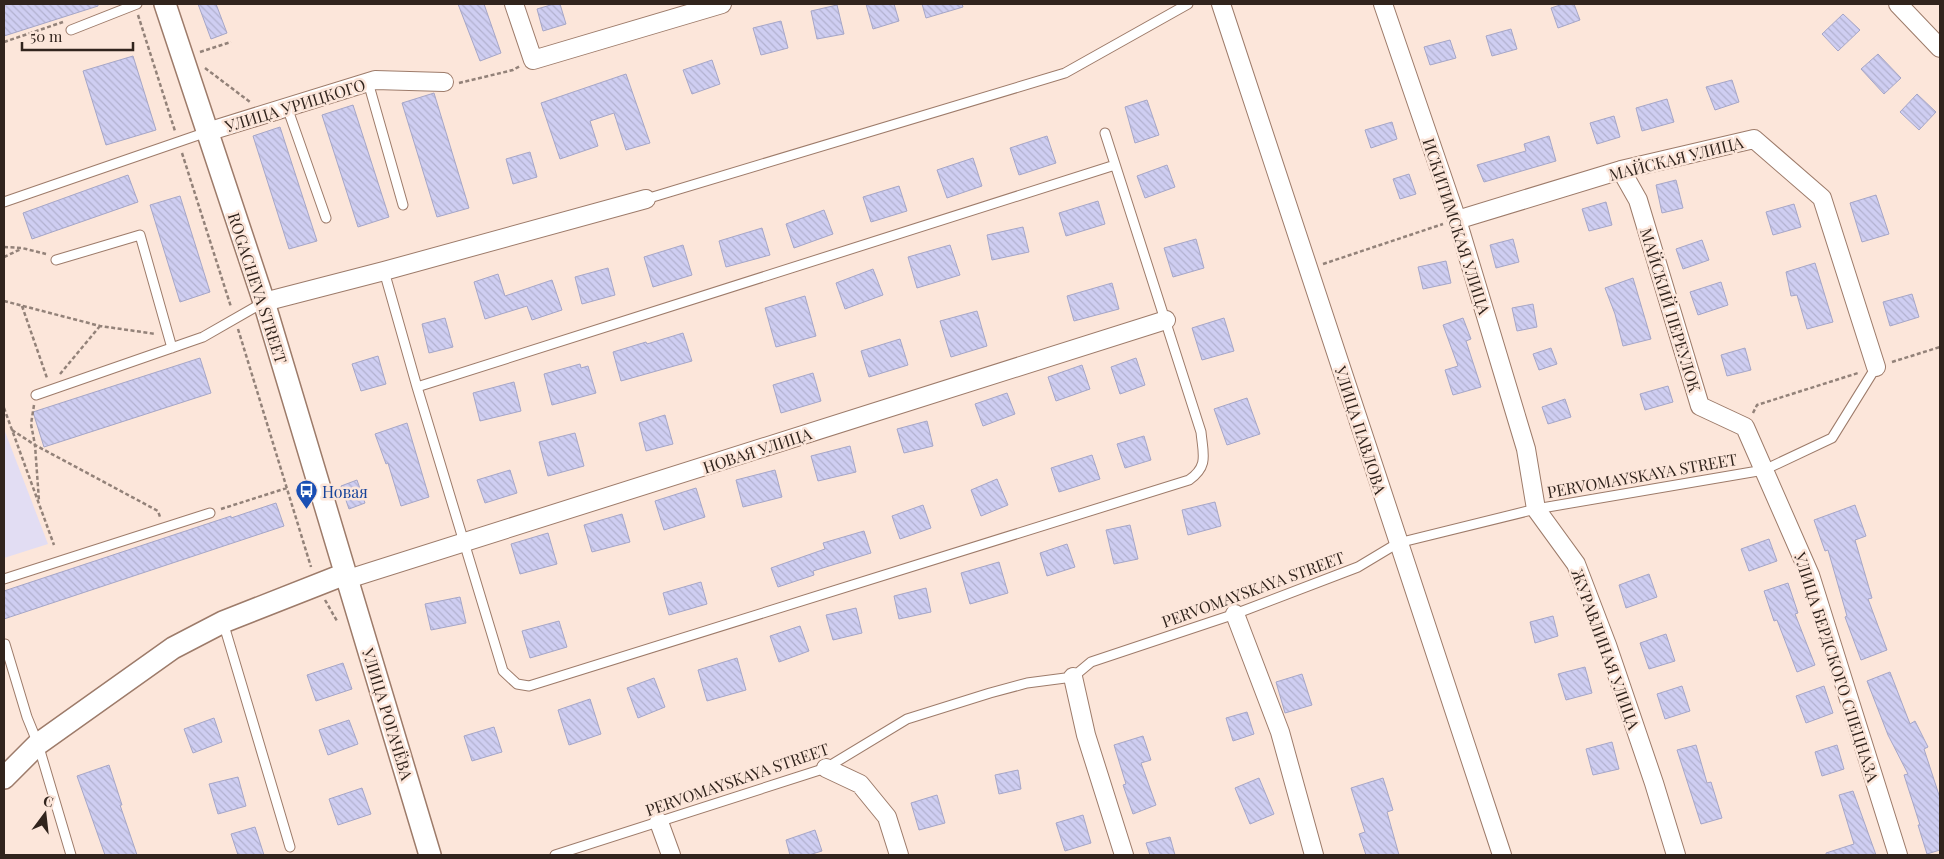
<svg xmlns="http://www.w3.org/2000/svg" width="1944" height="859" viewBox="0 0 1944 859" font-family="'Playfair Display',serif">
	<defs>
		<pattern id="building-back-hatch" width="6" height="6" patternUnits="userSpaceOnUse" patternTransform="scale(1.25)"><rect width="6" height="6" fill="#cfcef2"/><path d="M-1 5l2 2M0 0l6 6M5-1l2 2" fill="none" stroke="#b2b1cf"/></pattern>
	</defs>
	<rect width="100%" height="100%" fill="#fce6da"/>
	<path fill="#e2ddf3" d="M4,429L48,544L4,558Z"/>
	<path fill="url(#building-back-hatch)" stroke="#a6a6c7" d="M4,4H98V6L4,36Z
		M198,4H216L227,33L211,39Z
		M458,4H484L501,53L480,61Z
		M554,4H560L566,24L543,31L537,9Z
		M866,4H894L899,21L873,29Z
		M922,4H962L963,7L926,18Z
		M1563,4H1574L1580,20L1558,28L1551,8Z
		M837,5L844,34L817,39L811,11Z
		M1843,14L1860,30L1838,51L1822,34Z
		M781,21L788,48L761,55L753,28Z
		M1511,29L1517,49L1492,56L1486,36Z
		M1450,40L1456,58L1430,65L1424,47Z
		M1878,54L1901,78L1884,94L1861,69Z
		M133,56L156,130L106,145L83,71Z
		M712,60L720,84L692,94L683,70Z
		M626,74L650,143L626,150L614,113L590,121L598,146L560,159L541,103Z
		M1732,80L1739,102L1715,110L1706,87Z
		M434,93L469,208L437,217L402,103Z
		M1917,94L1936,112L1919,130L1900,112Z
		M1667,99L1674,122L1642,131L1636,108Z
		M1147,100L1159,135L1135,143L1125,107Z
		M353,105L389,217L358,227L322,115Z
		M1614,116L1620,137L1597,144L1590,123Z
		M1392,122L1397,139L1371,148L1365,130Z
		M280,127L317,241L289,249L253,136Z
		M1047,136L1056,163L1019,175L1010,148Z
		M1549,136L1556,161L1484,182L1477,165L1526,151L1524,144Z
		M530,152L537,177L513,184L506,159Z
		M973,158L982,186L947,198L937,170Z
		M1167,165L1175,187L1145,198L1137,176Z
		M1409,174L1416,194L1400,199L1393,179Z
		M128,175L138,202L32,239L23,213Z
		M1676,180L1683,208L1662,213L1656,185Z
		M899,186L907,211L871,222L863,197Z
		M1876,195L1889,234L1862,242L1850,203Z
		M180,196L210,292L180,302L150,205Z
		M1098,201L1105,224L1066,236L1059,213Z
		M1606,202L1612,225L1589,231L1582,209Z
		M1794,204L1801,227L1773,235L1766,212Z
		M824,210L833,234L794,248L786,224Z
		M1023,227L1029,252L992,260L987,235Z
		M762,228L770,255L726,267L719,241Z
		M1196,239L1204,268L1173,277L1164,248Z
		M1513,239L1519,262L1496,268L1490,245Z
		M1702,240L1709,260L1683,269L1676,249Z
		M683,245L692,275L653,287L644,257Z
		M950,245L960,275L917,288L908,257Z
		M1446,261L1451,283L1423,289L1418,267Z
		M1815,263L1833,322L1807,329L1797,295L1791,296L1786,272Z
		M608,268L615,295L582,304L575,277Z
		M873,269L883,295L845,309L836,283Z
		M498,274L505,296L552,280L562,310L532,320L527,306L485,319L474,282Z
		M1633,278L1651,339L1623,346L1615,314L1605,288Z
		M1721,282L1728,305L1698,315L1690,292Z
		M1112,283L1119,309L1074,321L1067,296Z
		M1912,294L1919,317L1890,326L1883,302Z
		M805,296L816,336L776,347L765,308Z
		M1533,304L1537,327L1517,331L1512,308Z
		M977,311L987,346L951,357L940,321Z
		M445,318L453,347L429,353L422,324Z
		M1224,318L1234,351L1202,360L1192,328Z
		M1463,318L1471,339L1466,341L1481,387L1453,395L1445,370L1458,366L1443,325Z
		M683,333L692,361L621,381L613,352L646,342L647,344Z
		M900,339L908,365L869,377L861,351Z
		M1551,348L1557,364L1539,370L1533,354Z
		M1745,348L1751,370L1727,376L1721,355Z
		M378,356L386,384L361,391L352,364Z
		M200,358L211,393L44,447L33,412Z
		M1136,358L1145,385L1120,394L1111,367Z
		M580,364L581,368L588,366L596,393L552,405L544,374Z
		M1082,365L1090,389L1056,401L1048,377Z
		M813,373L821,401L781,413L773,385Z
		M514,382L521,411L480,421L473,393Z
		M1668,386L1673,402L1645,410L1640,394Z
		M1007,393L1015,414L983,426L975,404Z
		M1247,398L1260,434L1227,445L1214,409Z
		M1565,399L1571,417L1548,424L1542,407Z
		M665,415L673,444L646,451L639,423Z
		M927,421L933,446L904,453L897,429Z
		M407,423L429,497L401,506L388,463L386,464L375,434Z
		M575,433L584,466L548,476L539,442Z
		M1144,436L1151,460L1125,468L1117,444Z
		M850,446L856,472L818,481L811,456Z
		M1092,455L1100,479L1059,492L1051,468Z
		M510,470L517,493L485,503L477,480Z
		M775,470L782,497L743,507L736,480Z
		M997,479L1008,505L981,516L971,490Z
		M357,480L365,503L349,509L341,486Z
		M696,488L705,517L664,530L655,501Z
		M1215,502L1221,526L1188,535L1182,510Z
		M276,503L284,526L4,619V591L231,516V518Z
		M923,505L931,528L900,539L892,516Z
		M1855,505L1866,536L1855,540L1872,598L1868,599L1887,650L1861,660L1845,617L1847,616L1828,550L1825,551L1814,520Z
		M622,514L630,542L592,552L584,525Z
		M1130,525L1138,559L1114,564L1106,530Z
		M864,531L871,553L813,571L814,575L778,587L771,568L825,549L823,543Z
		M548,533L557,564L520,574L511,544Z
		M1769,539L1777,561L1749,571L1741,549Z
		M1067,544L1075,567L1047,576L1040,553Z
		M999,562L1008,593L970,604L961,573Z
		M1649,574L1657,597L1626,608L1619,585Z
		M701,582L707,604L669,615L663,593Z
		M1788,583L1798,613L1795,614L1815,665L1797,672L1777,620L1774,621L1764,591Z
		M926,588L931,612L899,619L894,596Z
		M460,597L466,623L431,630L425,604Z
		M856,608L862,633L833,640L826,615Z
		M1553,616L1558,636L1535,643L1530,622Z
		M559,621L567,647L530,658L522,631Z
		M800,626L809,651L779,662L770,636Z
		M1666,634L1675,661L1649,669L1640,643Z
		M737,658L746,690L707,701L698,670Z
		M343,663L352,689L316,701L307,675Z
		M1585,667L1592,693L1566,700L1558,674Z
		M1890,672L1910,724L1915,721L1928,747L1924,749L1940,798V850L1927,854L1918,825H1920L1904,775L1908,774L1888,735L1867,681Z
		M1302,674L1312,705L1285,713L1276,682Z
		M654,678L665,707L638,718L627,688Z
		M1682,686L1690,711L1665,719L1657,694Z
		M1824,686L1833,713L1806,723L1796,696Z
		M590,699L601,734L569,745L558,710Z
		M1247,712L1254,734L1233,741L1226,718Z
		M214,718L222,742L193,753L184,729Z
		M349,720L358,744L328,755L319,730Z
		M494,727L502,752L472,761L464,736Z
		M1143,736L1151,760L1141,763L1156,805L1133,814L1123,785L1126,784L1114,745Z
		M1612,742L1619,769L1593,775L1586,749Z
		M1696,745L1707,783L1711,782L1722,818L1701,824L1677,750Z
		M1837,745L1844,769L1822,776L1815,752Z
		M109,765L122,805H120L137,855H105L77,776Z
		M1018,770L1021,789L999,794L995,775Z
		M238,777L246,806L218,814L209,784Z
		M1259,778L1274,814L1250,824L1235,788Z
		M1383,778L1393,810L1387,812L1399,855H1366L1359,834L1365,832L1351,788Z
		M362,788L371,814L338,825L329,799Z
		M1853,791L1876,855H1826V853L1854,844L1839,795Z
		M937,795L945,823L919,830L911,803Z
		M1083,815L1091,843L1065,851L1056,823Z
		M255,827L264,855H238L231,834Z
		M815,830L822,851L809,855H790L786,840Z
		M1170,837L1175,855H1150L1146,843Z"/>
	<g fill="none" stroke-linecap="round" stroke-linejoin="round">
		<defs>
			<path id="service" d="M71,30L137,4
				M368,82L403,205
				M287,107L326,218
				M646,199L1065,73L1188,4
				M4,202L207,132
				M56,260L140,235L172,348
				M384,271L417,387L503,671L517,684L529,686L1189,480C1209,466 1203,454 1201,432L1105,133
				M417,387L1115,165
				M36,395L203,337L264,302
				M4,579L210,513
				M223,622L290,847
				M4,644H5L27,717L38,744L71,855
				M555,855L826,768L907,719L990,693L1027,683L1073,677L1091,662L1235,614L1358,567L1398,543L1536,509L1764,470L1832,438L1876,367"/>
			<path id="minor" d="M514,4L533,60L722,4
				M1221,4L1502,855
				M1383,4L1457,220L1526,449L1536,509L1576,564L1607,645L1654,783L1676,855
				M1898,4L1940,48
				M207,132L375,80L444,82
				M1621,170L1638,200L1700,406L1745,427L1810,575L1898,855
				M1457,220L1621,170L1754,139L1822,198L1876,367
				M264,302L384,271L646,199
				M348,579L1166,320
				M1235,614L1280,732L1314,855
				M1073,677L1086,735L1124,855
				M826,768L860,784L887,817L899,855
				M659,822L671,855"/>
			<path id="tertiary" d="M165,4L264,302L430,855
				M4,778L38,744L173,648L223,622L345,574"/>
		</defs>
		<use href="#service" stroke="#9d7b6a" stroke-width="11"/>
		<use href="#minor" stroke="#9d7b6a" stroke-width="20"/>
		<use href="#tertiary" stroke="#9d7b6a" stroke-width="24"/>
		<path stroke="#938279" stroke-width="2.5" stroke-dasharray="4 2.5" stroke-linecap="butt" d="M138,15L175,131
			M4,42L63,22
			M200,52L231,42
			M205,68L250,102
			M459,83L513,70L520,66
			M182,153L231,307
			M4,247L22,248L46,254
			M4,257L21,249
			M1323,264L1443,224
			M4,301L100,326L156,334
			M22,306L47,378
			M238,329L311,567
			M1892,362L1940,347
			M60,374L100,326
			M34,405L31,424L35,445L39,501
			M4,408L54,545
			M1753,413L1757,405L1858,373
			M12,430L35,445L158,511L160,517
			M221,509L287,488
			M325,600L337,621"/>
		<use href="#service" stroke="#fff" stroke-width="9"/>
		<use href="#minor" stroke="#fff" stroke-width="18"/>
		<use href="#tertiary" stroke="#fff" stroke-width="21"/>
	</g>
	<defs>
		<symbol id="bus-pin" viewBox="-11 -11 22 30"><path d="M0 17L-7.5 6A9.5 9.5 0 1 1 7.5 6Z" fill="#1a4fb4" stroke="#fce6da"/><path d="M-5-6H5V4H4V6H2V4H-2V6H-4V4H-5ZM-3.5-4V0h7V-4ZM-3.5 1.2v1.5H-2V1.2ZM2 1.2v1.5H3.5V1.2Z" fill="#fff"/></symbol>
	</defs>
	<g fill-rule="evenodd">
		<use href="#bus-pin" x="294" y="478" width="25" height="34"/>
	</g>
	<g text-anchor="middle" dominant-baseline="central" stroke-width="5" stroke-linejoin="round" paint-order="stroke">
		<g font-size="16" fill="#31241d" stroke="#fce6da">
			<text transform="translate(295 105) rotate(-17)">УЛИЦА УРИЦКОГО</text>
			<text transform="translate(1676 158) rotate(-14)">МАЙСКАЯ УЛИЦА</text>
			<text transform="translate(1457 226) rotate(72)">ИСКИТИМСКАЯ УЛИЦА</text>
			<text transform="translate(258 288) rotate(72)">ROGACHEVA STREET</text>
			<text transform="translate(1671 310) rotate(73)">МАЙСКИЙ ПЕРЕУЛОК</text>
			<text transform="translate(1361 430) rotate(72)">УЛИЦА ПАВЛОВА</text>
			<text transform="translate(757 450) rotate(-18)">НОВАЯ УЛИЦА</text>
			<text transform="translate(1642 475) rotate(-10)">PERVOMAYSKAYA STREET</text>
			<text transform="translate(1253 589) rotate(-20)">PERVOMAYSKAYA STREET</text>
			<text transform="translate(1606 649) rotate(70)">ЖУРАВЛИНАЯ УЛИЦА</text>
			<text transform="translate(1837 667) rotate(72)">УЛИЦА БЕРДСКОГО СПЕЦНАЗА</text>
			<text transform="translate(388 714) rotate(73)">УЛИЦА РОГАЧЁВА</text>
			<text transform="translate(737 779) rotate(-19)">PERVOMAYSKAYA STREET</text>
		</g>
		<g font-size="16" fill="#164399" stroke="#fce6da" text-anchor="start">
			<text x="322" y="491">Новая</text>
		</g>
	</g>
	<rect width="1944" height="859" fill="none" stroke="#31241d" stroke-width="10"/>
	<g transform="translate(45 814) rotate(15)" stroke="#fce6da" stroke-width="4" paint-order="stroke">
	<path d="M0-4L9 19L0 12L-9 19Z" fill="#31241d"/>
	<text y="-8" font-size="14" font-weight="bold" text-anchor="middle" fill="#31241d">С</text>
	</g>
	<path d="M22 42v8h111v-8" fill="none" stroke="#31241d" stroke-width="2.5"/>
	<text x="30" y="42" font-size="15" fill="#31241d" stroke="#fce6da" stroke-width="4" paint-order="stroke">50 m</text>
</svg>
